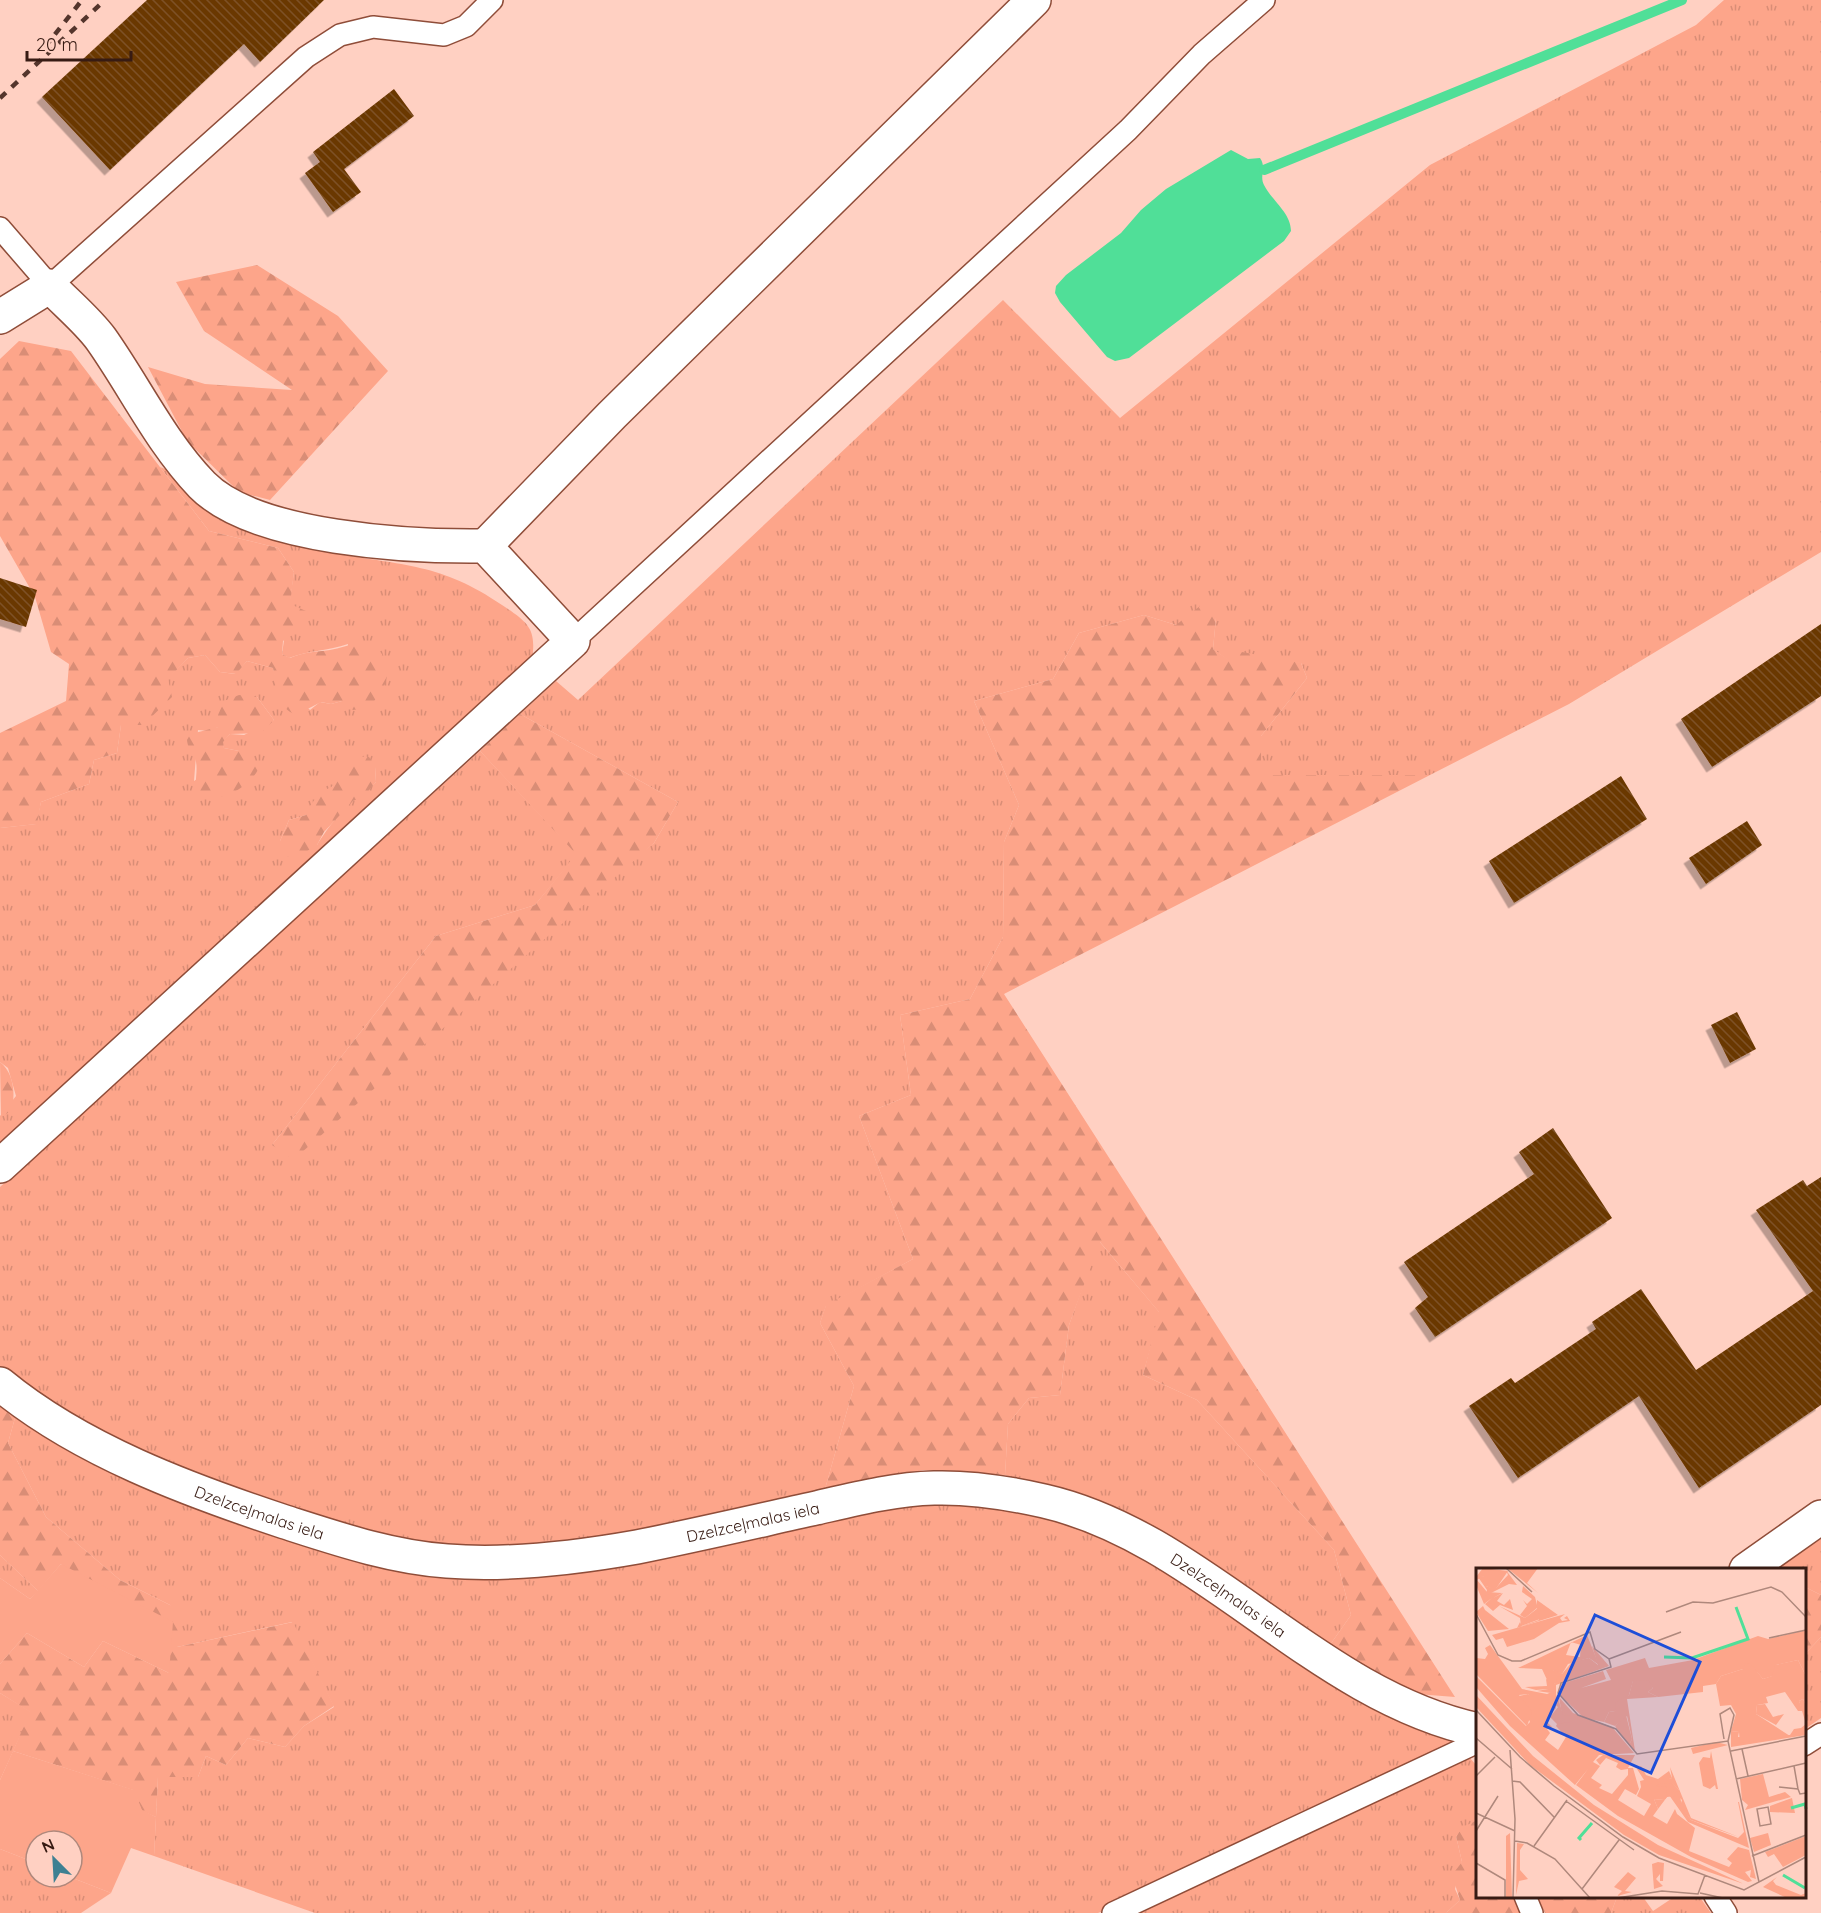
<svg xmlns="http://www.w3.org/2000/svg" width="1821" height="1913" viewBox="0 0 1821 1913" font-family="Quicksand,sans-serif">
	<defs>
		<pattern id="grass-tufts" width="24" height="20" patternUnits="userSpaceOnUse" patternTransform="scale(1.5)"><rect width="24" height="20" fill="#fda58a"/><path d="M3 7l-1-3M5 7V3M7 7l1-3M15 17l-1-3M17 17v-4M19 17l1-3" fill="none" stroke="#d98d76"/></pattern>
		<pattern id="forest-firs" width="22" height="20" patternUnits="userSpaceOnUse" patternTransform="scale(1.5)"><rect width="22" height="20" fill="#fda58a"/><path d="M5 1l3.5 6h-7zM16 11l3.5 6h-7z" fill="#d98d76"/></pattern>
		<pattern id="building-back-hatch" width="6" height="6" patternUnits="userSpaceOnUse" patternTransform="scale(1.5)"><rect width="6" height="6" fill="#6b3701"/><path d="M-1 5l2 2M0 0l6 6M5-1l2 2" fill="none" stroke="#7d5126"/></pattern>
		<filter id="shadow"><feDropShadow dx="-5.5" dy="5.5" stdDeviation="0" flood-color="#0004"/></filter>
	</defs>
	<rect width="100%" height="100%" fill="#ffd0c2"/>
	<path fill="url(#grass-tufts)" fill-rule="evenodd" d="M1724,0H1821V552L1569,704L1430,775H1261V736L1307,678L1301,663L1229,661L1213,649L1216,618L1176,625L1144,615L1079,633L1053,679L974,701L1019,805L1004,842L1003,937L970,999L900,1015L911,1095L859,1116L913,1259L826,1306L820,1323L854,1386L825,1489L692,1525L508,1551L374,1538L197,1481L96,1431L0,1368V1187L480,751L577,854L535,905L436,936L272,1145L654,843L678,802L520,714L556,681L578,700L1003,300L1120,418L1430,165L1696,25Z
		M160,467C190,478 199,513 229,524C262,538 299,545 334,553C403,566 441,563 502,605C527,622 537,628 532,659L0,1149V1116L16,1096L8,1068L0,1062V828L36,824L41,802L89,784L94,760L117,753L121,725L188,658L205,655L220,672L235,674L247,661L273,668L275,675L310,710L320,702L331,704L342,701L348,644C328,651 309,650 289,658L282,654L294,572L278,548L209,531ZM257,697L274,720L244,735L230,734L222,742L224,748L239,751L194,781L198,730L210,731L218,727V715ZM375,767L376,782C368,791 362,794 354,800C342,809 324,833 317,845L280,841L289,820L306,815L333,786Z
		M1099,1241L1160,1313L1143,1375L1197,1400L1334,1550L1351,1615L1325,1652L1093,1503L1005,1475L1008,1424L1029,1398L1060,1395L1069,1325Z
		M18,1407L379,1563L793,1530L833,1514L961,1500L1091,1526L1459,1740L1444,1751L1098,1913H315L154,1856L158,1777H198L206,1756L226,1765L248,1738L285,1747L304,1726L334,1707L292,1622L177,1647L170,1605L120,1580L46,1517L8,1443Z
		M1821,1529V1595L1805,1587L1804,1570H1765Z
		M0,1555L38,1591L30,1599L0,1578Z
		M1821,1637V1718L1805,1729V1654Z
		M0,1693L31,1712L0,1780Z
		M1469,1757L1477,1766V1822L1475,1821L1456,1836L1462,1862L1455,1889L1460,1900L1446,1913H1138Z
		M0,1849L36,1863V1877H70L111,1893L81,1913H0Z
		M1699,1896L1711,1913H1611L1617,1897H1643L1653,1911L1674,1897Z"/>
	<path fill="url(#forest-firs)" d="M257,265L338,316L388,371L270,500L239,492L187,441L148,367L205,384L292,390L204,331L176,282Z
		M19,341L71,351L209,531L278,548L294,572L290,604L306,611L307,624L283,641L282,654L290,658C304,652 315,652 330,650C345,647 360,639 376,649C398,662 385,697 366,707C363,709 357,709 353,710L342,701L331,704L321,702L296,715C275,706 277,687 273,668L247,661L236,674L220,672L205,655L188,658L168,679L172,697L143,725H121L117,753L94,760L89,784L41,802L37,824L0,828V733L66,701L69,664L51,652L35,597L0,536V359Z
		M1205,602L1216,618L1213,649L1229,660L1242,652L1301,663L1307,678L1261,736V775H1430L1004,994L1455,1697L1404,1693L1325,1652L1351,1615L1334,1550L1197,1400L1143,1375L1159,1312L1100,1242L1069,1325L1060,1395L1029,1398L1008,1424L1005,1475L923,1470L825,1489L854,1386L820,1323L826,1305L913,1259L859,1116L911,1095L900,1015L970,999L1003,937L1004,842L1019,805L974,701L1053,679L1079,633L1144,615L1176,625Z
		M239,695L257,697L274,720L261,733L230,734L223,742L224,748L239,751L260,765C255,781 232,797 215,798C210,799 202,795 197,792C194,782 198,772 196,762C194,751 186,750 187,735L218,727V715L224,701Z
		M520,714L678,802L654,843L293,1160L272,1145L436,936L535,905L576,854L480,751Z
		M353,756L369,757L375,767L376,782L364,796L353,801L324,832L317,845L299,856L287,857L280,841L289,820L306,815C311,802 319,792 333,786C333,769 338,762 353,756Z
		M0,1062C14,1073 16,1095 11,1111L1,1117Z
		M0,1396L18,1407L8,1443L46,1517L120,1580L170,1605L181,1617L177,1647L293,1622L334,1706L304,1726L285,1747L248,1738L226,1765L206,1756L198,1777H158L156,1817L142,1811L133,1790L13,1751L30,1712L0,1693V1664L27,1633L84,1667L103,1641L169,1673L61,1564L38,1591L0,1555Z
		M1805,1587L1821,1595V1637L1805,1654Z
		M1475,1821L1478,1822V1896L1514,1897L1521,1913H1446L1460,1900L1452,1875L1462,1862L1456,1836L1463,1827Z
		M1537,1897H1617L1611,1913H1545Z"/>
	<path fill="#fda58a" d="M61,1564L173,1622L169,1673L103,1641L84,1667L27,1633L0,1664V1578L30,1599Z
		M13,1751L134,1790L142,1810L156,1817L154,1856L131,1848L111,1893L70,1877L72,1841H36V1863L0,1849V1780Z"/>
	<path fill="#50df98" d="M1231,150L1248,159L1260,158C1267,168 1259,175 1264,185C1272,201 1291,213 1291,231L1284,241L1129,358L1115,361L1107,357L1060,302L1055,293L1056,286L1066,275L1121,233L1141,210L1166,189Z"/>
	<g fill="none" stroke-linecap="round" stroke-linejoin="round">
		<path stroke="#50df98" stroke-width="10" d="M1264,170L1682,0"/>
	</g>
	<path fill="url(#building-back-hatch)" filter="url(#shadow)" d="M147,0H324L260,62L244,44L110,170L42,97Z
		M394,89L414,116L344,169L361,192L333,212L305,173L320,162L313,152Z
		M0,578L37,590L26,627L0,619Z
		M1821,624V696L1712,767L1681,719Z
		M1621,776L1647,819L1514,903L1489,861Z
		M1747,821L1762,845L1706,884L1689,858Z
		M1737,1012L1756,1049L1730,1063L1711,1025Z
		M1553,1128L1612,1218L1435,1337L1415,1308L1428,1297L1404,1262L1534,1174L1519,1152Z
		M1821,1177V1405L1699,1488L1639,1396L1518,1478L1469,1406L1511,1378L1515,1383L1596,1329L1592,1322L1641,1289L1696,1370L1813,1291L1756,1210L1803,1180L1807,1186Z"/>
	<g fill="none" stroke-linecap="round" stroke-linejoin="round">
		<defs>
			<path id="service" d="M0,228L50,286L306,57L340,35L373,27L444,35L466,26L492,0
				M573,641L1128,130L1202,54L1264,0
				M1804,1745L1821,1734
				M1525,1896L1532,1913
				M1715,1896L1726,1913
				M1113,1913L1478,1742"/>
			<g id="minor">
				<path d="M0,317L50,286C66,303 87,320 101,339C135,387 160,441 202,485C255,539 411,547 485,546L573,641L0,1166"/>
				<path d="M485,546L612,415L1034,0"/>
				<path id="s1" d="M0,1384C80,1450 188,1490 285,1522C338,1539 391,1557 447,1561C510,1566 575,1558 637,1547C697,1535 757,1521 816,1508C855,1499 894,1489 934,1488C970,1487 1009,1493 1044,1501C1202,1537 1315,1695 1478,1730"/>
				<path d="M1746,1570L1821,1517"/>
			</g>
		</defs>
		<use href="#service" stroke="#8f4d39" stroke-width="24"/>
		<use href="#minor" stroke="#8f4d39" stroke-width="36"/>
		<use href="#service" stroke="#fff" stroke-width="21"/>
		<use href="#minor" stroke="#fff" stroke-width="33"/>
		<path stroke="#54352c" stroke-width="4.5" stroke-dasharray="8 8" stroke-linecap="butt" d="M45,47L82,0
			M0,98L105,0"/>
	</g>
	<g text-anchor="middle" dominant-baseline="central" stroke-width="6" stroke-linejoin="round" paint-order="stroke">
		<g font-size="16" fill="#371b13" stroke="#ffd0c2">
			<text stroke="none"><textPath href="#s1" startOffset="291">Dzelzceļmalas iela</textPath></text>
			<text stroke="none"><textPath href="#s1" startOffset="795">Dzelzceļmalas iela</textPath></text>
			<text stroke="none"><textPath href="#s1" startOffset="1299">Dzelzceļmalas iela</textPath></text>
		</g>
	</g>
	<g transform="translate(1476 1568)">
		<rect width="330" height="330" fill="#ffd0c2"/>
		<path d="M7,0L32,3L19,22L10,18L7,8L1,12L11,24L26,25L17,30L27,25L21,33L28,37L34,31L37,42L24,37L17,43L9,36L16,30L8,36L0,17V9ZM31,0H62L51,15L62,25ZM47,18L59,29L61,37V32L82,47L47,58L41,60L44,54L46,58L63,52L61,40L49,50L44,47L51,38L47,32L51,36L56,31L46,24ZM7,38L9,42L33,61L12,63L0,44ZM330,62V108L322,92L300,97L297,108L287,111L281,104L267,101L245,108L240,116L227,118V124L182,129L172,124L177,120L171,113H157L153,127L139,143L133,144L128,154L108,150L83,126L85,116L127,103L130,111L105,120L135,112L130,102L169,90L173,100L217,92L282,68L292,71ZM116,78L133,98L80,117V140L70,153L76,159L71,161L74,165L69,172L82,182L90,169L80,158L82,154H94L86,147L83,129L97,145L136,159L158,185L123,187L117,194L124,198L115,210L126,217L123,220L136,226L152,207V201L145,202L140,199L142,195L130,190L124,197L120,192L127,187H159L152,200H157L163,221L160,227L149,221L142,232L168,248L175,236L161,228L165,219L164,213L168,212L161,201L165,198L170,207L182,211L193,203L196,210L193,211L203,222L206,239L215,252L262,270L268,264L262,234H263L273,280L212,254L193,227L188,232L178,231L182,241L177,248L191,256L199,241L201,246L219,260L213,283L253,299L256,295L251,291L262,279L273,282L280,311L274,309L275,302L269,304L276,313L272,314L215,289L142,248L100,217L112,201L99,217L34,158L0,119V108L50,158L54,154L43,128L52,126L65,135L75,125L61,123L72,121L60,122L49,119L71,118L70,111L80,116L75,104L79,101L86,106L96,94L113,90L122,97ZM0,127L57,188L118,237L182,277L268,316L183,287L148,267L54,197L0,139ZM327,131L330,137V167L255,179V163L263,164L262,169L314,167L318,161L325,160L330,156L323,133ZM289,136L297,149L308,146L300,157L280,146L281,137ZM150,147L156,171L153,177L139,158ZM287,206L293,229L309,224L315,229L269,242L272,237L266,232L264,211ZM316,230L319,245L294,244V238ZM34,265L36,330H30V268ZM292,265L295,277L278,284L274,270ZM330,268V287L307,299L298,286L292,289L289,284ZM41,275L48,276L44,282V302L52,311L43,313L40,327ZM152,304L160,310L149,323L156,324L141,328L146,323L138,319ZM301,309L297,313L300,317L325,327L330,325V330H311L287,319Z" fill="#fda58a"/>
		<path d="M30,2L41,17L33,16L9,28L11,22L2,9L7,8L12,13L10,18L19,21L32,7ZM23,38L49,50L62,40L64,51L45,58L44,50ZM89,46L84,50L86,53L92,52L88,50L91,48L94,53L83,55L58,71L31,79L27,70L20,72L16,67ZM111,67L123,97L113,90L92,96L86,106L77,102L81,108L92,109L86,113L81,110L80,116L72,114L66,101L42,100ZM95,74L105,77L104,89L90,87ZM14,77L46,121L71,126L78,123L74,134L63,137L52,126L43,127L56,144L51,158L0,106V90L9,91L12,86L9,80ZM157,112L173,113L177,120L172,124L182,129L151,131L159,183L153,177L156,171L151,148L139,158L128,154L133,144L139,143L140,134L153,127ZM81,126L87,147L94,148V154L81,156L74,149L82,139L78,136ZM240,174L252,177L217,186L215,180ZM194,199L215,250L263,269L215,252L204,238L206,232L199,225L203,222L192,211L196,210ZM184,215L196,216L199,228L191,229L182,241L178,231L188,232L191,226L190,218L179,219ZM182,294L188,295L187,313H184V306L180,311L187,318L178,321L176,296Z" fill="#fda58a" fill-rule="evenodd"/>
		<path d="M322,92L330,108V137L327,131L323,133L327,143H322L309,124L290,129L292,135L281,137L280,146L314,168L264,175L263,164L255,163L260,146L255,137L244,138L240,116L245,108L267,101L269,95L275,96L287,111L296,108L299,97ZM235,183L242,221H240L239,217L234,221L227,218L223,195L227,189L234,190Z" fill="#fda58a"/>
		<path fill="none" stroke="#50df98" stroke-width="3" d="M188,89L216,90L272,71L260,39M315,240L329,236L330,241M105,272L103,270L116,255M307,307L329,320"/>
		<path fill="none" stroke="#af887c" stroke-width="1.5" d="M30,0L56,24M190,44L217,34L237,35L295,19L306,24L330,49M0,46L22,87L36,93H45L114,64L119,81L133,91L135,99L85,115L82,125L102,147L140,161L161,186L252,173L283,314M293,70L330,62M133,91L205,64M0,142L44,189L78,218L147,269L183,290L268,322L330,289M0,170L36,201M248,171L244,146L254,140L258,147L252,173M266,181L272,208M34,182L39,251L37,330M255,183L330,168M318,198L322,221M0,208L19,189M260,211L330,195M36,213L44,214L78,249M303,219L322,221L324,226L330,225M90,233L158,282M292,239L295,256L284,258L281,241ZM0,245L39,263M0,263L22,228M39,273L51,275L79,291L114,330M58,278L91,232M276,288L330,267M0,295L29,312V330M106,321L143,272M224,325L247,330M141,330L186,323L222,326L229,307"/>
		<path fill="#1d4ed8" fill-opacity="0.15" stroke="#1d4ed8" stroke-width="3" d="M119,47L224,94L175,205L69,158Z"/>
		<rect width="330" height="330" fill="none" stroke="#371b13" stroke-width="3"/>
	</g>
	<g transform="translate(54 1859) rotate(336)"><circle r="28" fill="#ffd0c2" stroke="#af887c" stroke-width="1.5"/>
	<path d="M0-4.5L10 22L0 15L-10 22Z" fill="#3e8092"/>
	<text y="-9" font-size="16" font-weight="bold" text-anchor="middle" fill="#371b13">N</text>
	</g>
	<path d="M27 51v9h104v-9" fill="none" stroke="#371b13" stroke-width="3"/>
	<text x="36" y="51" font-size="18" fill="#371b13" stroke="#ffd0c2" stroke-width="4.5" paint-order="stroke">20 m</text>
</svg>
